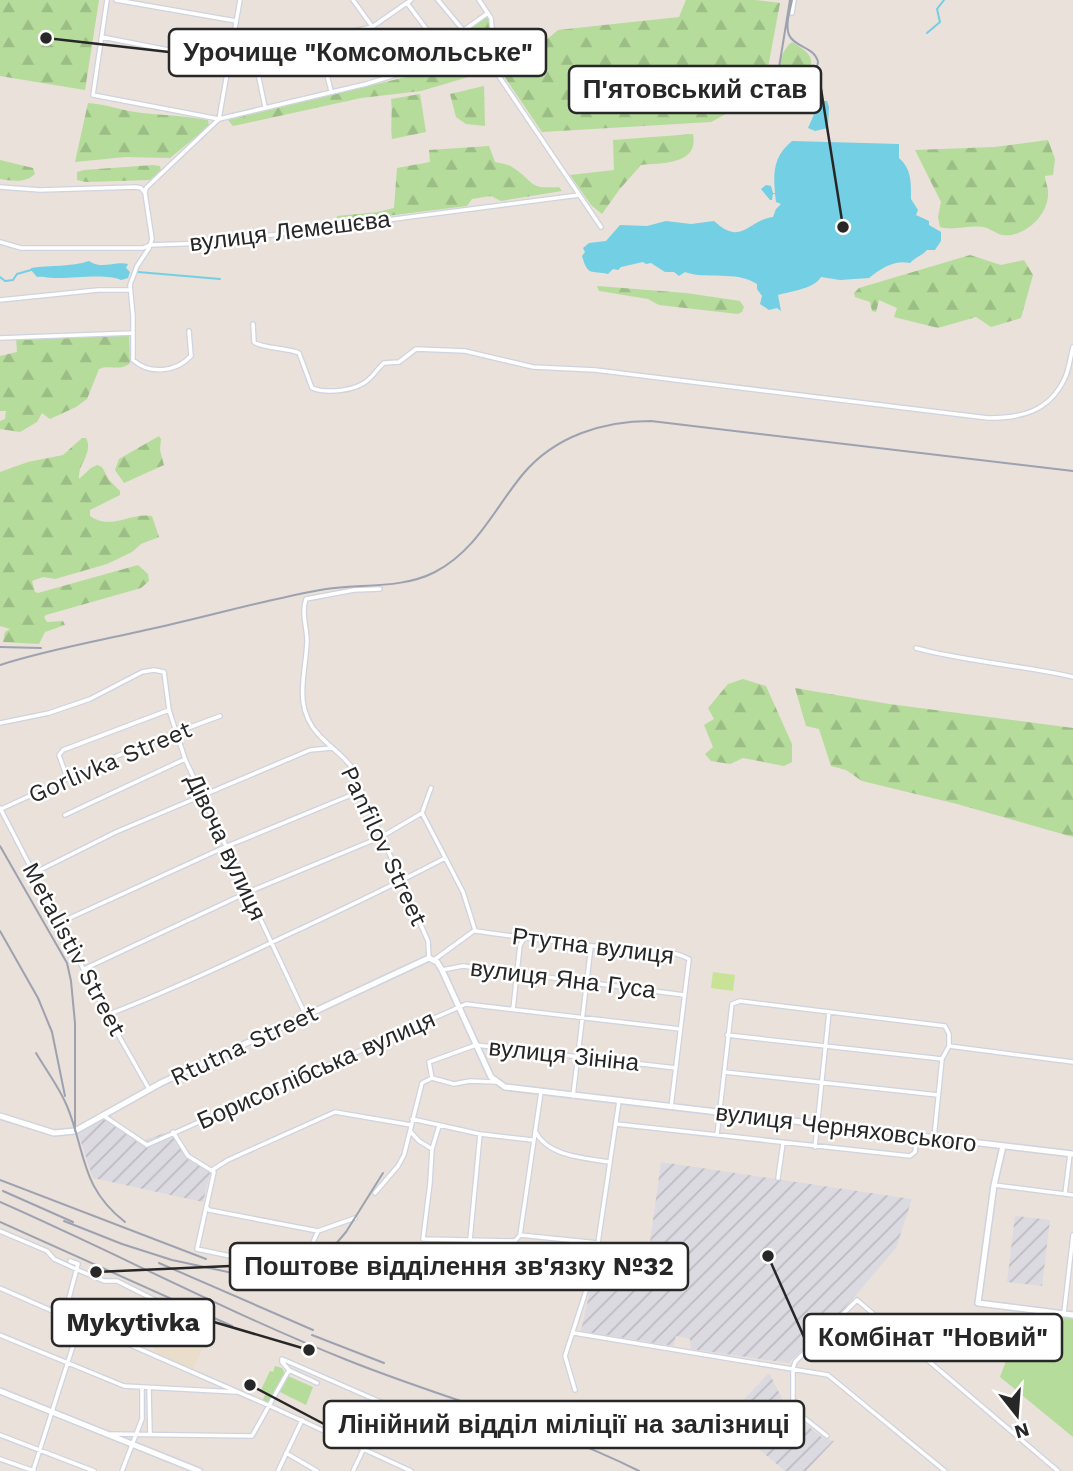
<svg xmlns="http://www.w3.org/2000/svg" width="1073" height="1471" viewBox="0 0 1073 1471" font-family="'Work Sans',sans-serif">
	<defs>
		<pattern id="industrial-furrows" width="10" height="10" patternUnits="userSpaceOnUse" patternTransform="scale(1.75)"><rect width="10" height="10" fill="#dcdae1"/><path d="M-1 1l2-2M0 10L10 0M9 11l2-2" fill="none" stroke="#bdbbc1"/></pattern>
		<pattern id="forest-firs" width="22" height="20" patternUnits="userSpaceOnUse" patternTransform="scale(1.75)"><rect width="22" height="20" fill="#b5dc9a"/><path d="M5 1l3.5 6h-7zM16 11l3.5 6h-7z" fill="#9cbd85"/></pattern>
	</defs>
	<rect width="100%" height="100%" fill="#e9e1da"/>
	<path fill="url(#industrial-furrows)" d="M111,1115L117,1127L144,1140L171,1131L185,1155L210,1173L203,1202L93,1178L78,1133Z
		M661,1162L912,1199L896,1248L842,1311L788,1363L691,1349L690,1339L676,1336L673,1346L581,1331L595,1268L602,1265L642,1268L647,1264Z
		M1015,1216L1050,1220L1042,1286L1007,1282Z
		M769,1373L788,1410L823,1438L834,1441L806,1471H785L724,1420Z"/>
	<path fill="#eaddca" d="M170,1314L210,1332L193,1369L153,1351Z"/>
	<path fill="url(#forest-firs)" d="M0,0H99L85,90L0,76Z
		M686,0H755L780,3L763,94L711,122L542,132L504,76L558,30L679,17Z
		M489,15L493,61L492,70L421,91L361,98L233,126L228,120L406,77L420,70L432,60L464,46L463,34Z
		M792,42C818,58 812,59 806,87L793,92L782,87C775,74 780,51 792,42Z
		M484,86L485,126L466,124L456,117L450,94Z
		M420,94L426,132L392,139C390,125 393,113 391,99Z
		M88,103C106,104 123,111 142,113C164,115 186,116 208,120L209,126L170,158L125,157L75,162Z
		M693,134C699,165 662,163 641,165L619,190L602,214L591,205L570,175L614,170L613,140Z
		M1048,140L1055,159L1053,175L1045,176C1045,182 1048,186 1048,191C1050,214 1025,238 1003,235C996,234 990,228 983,227C969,225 952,231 940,227L938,217L941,202L915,150L994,147Z
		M489,146L495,162C500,163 507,164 512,167C535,181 527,190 559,187L562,191L501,201L491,196L472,199L467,206L338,222L337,216L378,212L394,208L397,168L430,162L429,150Z
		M0,160L33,168L35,174C25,183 14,181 0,179Z
		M153,165L160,166L161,170L150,180L86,182L77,180V172L84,170Z
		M970,255L1001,265L1024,260L1033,275L1021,318L991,327L976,317L938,328L894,317L897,308L879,300L876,312L872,311L870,302L855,297L854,293L859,288Z
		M597,286L686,293L740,301L744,307L742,312L738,314L659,305L648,299L599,291Z
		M129,334L130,363C121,372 109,364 99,369L87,399L76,407L50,419L42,413L37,422L20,432L0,429V421L5,419L6,411H0V356L17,352L16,338Z
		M159,436L161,439L160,450L164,465L124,483L115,470L119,459Z
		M82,438H86C94,453 77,464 79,479L91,468L97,465L102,467L109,480L120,491V495L90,510V516C110,531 131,512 152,516L159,537L141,544L132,552L107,564L55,579L43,577L32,581L35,592L38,593L138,565L148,574L149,581L141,588L46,615L44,617L47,622L63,621L65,625L45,632L39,644L3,642L5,632L10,629L0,626V472L28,462L63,455Z
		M743,679L766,686L792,744V762L784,766L743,758L730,764L711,761L705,754L713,747L704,725L714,719L708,708L728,684Z
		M795,688L889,704L1073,728V837L957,804L862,781L846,770L831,766L819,729L806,726Z"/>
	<path fill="#b5dc9a" d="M1024,1313L1073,1318V1437L1000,1377Z
		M275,1366L282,1368L286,1376L270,1406L262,1402L266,1392L261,1390L270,1371L273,1372Z
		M288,1376L313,1387L306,1405L280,1392Z"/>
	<path fill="#c8e396" d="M713,972L735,975L733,991L711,988Z"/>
	<path fill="#73cfe4" d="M823,101H827L829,107L828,128L815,131L808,128L816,110Z
		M792,141L899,144V158C912,169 911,184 911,199L918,210L916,215L929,221V225L941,232V241L935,250H927C922,256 915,257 910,263C894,260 882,268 869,278L840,280L821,277C814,289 791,291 778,295L781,311L777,308L769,310L760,304L762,296L757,289V284C736,270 706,280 685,272L679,276L674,272H665L651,263L646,264L643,262L621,267L618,270L613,269L608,274C591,270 588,277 582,256L585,252L583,248L589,243L606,241L620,225L647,226L666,221L691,224L714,221C742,247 748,220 773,217L776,209L781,204L776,202L775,194H773L772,200H770L761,189L766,185L771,186L773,193H775C773,171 774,156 792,141Z
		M89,261C102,270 114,261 128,264L126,268L130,272L128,278L121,280C106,273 71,279 54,278C48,278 44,276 37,277L31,270V268C51,265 71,267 89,261Z"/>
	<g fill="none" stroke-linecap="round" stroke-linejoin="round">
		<path stroke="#73cfe4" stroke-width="2" d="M927,33L940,22L937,9L944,0
			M138,272L220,279
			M0,277L5,281L13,280L17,274L31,270"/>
		<defs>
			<path id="street" d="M107,0L93,95L219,119L366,84L405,72L488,13
				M116,0L236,21
				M353,0L405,72
				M438,0L463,30
				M479,0L491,18L496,72L601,227
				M407,3L439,46
				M792,13L794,0
				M102,37L209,58H231L372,27L411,0
				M318,39L331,91
				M254,54L265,107
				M0,187L40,190L136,187L141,188L145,193
				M0,242L21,248H143L150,245L209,243L579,195
				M0,300L98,290H129
				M253,324L254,342C261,348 287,348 299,353L312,388C327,394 356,391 368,380C374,375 378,368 384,363L399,362L416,349L465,351L533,367L595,370L988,418C1021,418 1048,412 1064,380C1069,371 1070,358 1073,347
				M189,331L191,356C176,372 150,375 133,360V316L130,285L137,266L149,248L152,239L145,193L146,188L219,119L240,0
				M0,338L132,333
				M380,589L354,590L306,599C301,613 307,627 307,641C306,674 292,707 319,735C329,746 340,753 350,765L428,941L429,958
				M916,648C968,662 1021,665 1073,677
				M0,723L49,713L90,699L142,672L154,670L164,672L169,710L185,759L306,1016
				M67,778L59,755L63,750L169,710
				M0,808L107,1015L149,1089
				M1,809L137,747L220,716
				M422,813L463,892L475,930L434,960
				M422,813L431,788
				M65,815L185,759
				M34,873L116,832L310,750L332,748
				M61,922L225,847L361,791
				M475,931C514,936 553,942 593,946C623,949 662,945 689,959L671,1107
				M84,969L246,893L381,837L422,813
				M442,970L463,966L684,995
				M513,1009L520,945L525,937
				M107,1015C167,992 225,965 283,937C337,912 392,886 445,858
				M727,1035L942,1059
				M949,1046L1073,1062
				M724,1072L938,1095
				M432,1078L429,1062L476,1045L676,1068
				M573,1096L591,946
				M104,1116L147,1145L466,1004L680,1029
				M412,1119L480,1134L532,1140
				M616,1124L910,1156L915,1152L917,1136
				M439,1126L432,1149L430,1183L423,1239L515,1241L520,1235L598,1243
				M410,1131L419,1141L432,1149
				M535,1131C548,1157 585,1158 610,1162
				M173,1132L188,1156L214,1172L197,1249L249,1260L310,1249L318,1231L355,1218
				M717,1135L732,1004L740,1001L945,1026L949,1034V1046L942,1059L934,1138
				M815,1147L829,1012
				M212,1170L228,1160L335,1112L411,1125
				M778,1178L783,1143
				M994,1185L1073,1195
				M375,1193L398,1166L404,1155L422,1083L432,1078L454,1084L470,1081L496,1082
				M1065,1194L1070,1154
				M206,1207L209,1210L318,1231
				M0,1231L47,1251L54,1259L78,1270L104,1281H117L207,1326
				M520,1235L541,1092
				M470,1240L480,1134
				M0,1288L270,1406L411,1471
				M1064,1313L1073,1235
				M64,1317L78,1264L70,1261
				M574,1333L828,1375L945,1471
				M0,1335L124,1386L236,1392
				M282,1359L406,1413
				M289,1370L317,1383
				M149,1389L150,1434
				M575,1390L565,1356L595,1263L619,1101
				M111,1434L252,1436L289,1370L282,1362V1359
				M0,1435L94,1471
				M827,1436L793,1409V1368L795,1362L857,1300L1058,1471
				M286,1453L317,1471
				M0,1459L34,1471
				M33,1471L80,1324
				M122,1471L142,1419V1388
				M278,1471L302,1420
				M353,1471L363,1450"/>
			<path id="secondary" d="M0,1116L54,1133L75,1131L161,1083L429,958L437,962L442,970L491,1077L505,1087L1073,1154
				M1003,1146L994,1185L978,1303L1073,1315
				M0,1391L199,1471"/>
		</defs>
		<use href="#street" stroke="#cfd3df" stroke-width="6"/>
		<use href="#secondary" stroke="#cfd3df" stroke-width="8"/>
		<use href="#street" stroke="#fff" stroke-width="3.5"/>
		<use href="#secondary" stroke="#fff" stroke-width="5"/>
		<path stroke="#9da1b0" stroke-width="2" d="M790,0L777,80L780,88C802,105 816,82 818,62C814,46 795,48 789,35C785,25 790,10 792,0"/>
		<path stroke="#9da1b0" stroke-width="2" d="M0,647L41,648
			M0,665C50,649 104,640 155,628C210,616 265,600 320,590C358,583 400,590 435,572C477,550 494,509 523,474C555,436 603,421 651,421L1073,471
			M0,846L67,963L71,981L75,1023V1131
			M0,931L38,998L52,1032L65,1096
			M36,1053C46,1070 59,1087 67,1106C86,1152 80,1187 125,1222
			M0,1180L206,1259
			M3,1191L73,1222
			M0,1202C116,1253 229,1313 347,1360C444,1399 545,1424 639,1471
			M64,1221L122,1244L172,1260L242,1275L274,1277L301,1269L329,1252L346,1232L383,1173
			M0,1222L232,1326
			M159,1263L313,1330
			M312,1335L384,1363
			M527,1405L546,1419"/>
	</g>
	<g text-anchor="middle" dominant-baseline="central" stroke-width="5" stroke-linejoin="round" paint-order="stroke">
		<g font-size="24" fill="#272727" stroke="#fff">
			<text transform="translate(290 231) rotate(-7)">вулиця Лемешєва</text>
			<text transform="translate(110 762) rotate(-23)">Gorlivka Street</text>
			<text transform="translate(384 846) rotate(65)">Panfilov Street</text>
			<text transform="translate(226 847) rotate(65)">Дівоча вулиця</text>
			<text transform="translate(593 946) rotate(7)">Ртутна вулиця</text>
			<text transform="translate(74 949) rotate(62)">Metalistiv Street</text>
			<text transform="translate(563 979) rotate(7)">вулиця Яна Гуса</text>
			<text transform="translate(244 1045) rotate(-25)">Rtutna Street</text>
			<text transform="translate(564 1055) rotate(6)">вулиця Зініна</text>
			<text transform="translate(316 1070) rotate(-24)">Борисоглібська вулиця</text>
			<text transform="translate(846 1128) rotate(7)">вулиця Черняховського</text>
		</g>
	</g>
	<path fill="none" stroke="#272727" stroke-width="2.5" d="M46 38L169 52M843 227L821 89M96 1272L230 1266M309 1350L214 1322M768 1256L804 1337M250 1385L324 1424"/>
	<g fill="#272727" stroke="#fff" stroke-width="2.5">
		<circle cx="46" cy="38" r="7"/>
		<circle cx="843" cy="227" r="7"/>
		<circle cx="96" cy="1272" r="7"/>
		<circle cx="309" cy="1350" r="7"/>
		<circle cx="768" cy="1256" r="7"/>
		<circle cx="250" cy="1385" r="7"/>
	</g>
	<g fill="#fff" stroke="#272727" stroke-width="2.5">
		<rect x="169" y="29" width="377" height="47" rx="7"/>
		<rect x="569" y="66" width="252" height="47" rx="7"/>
		<rect x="230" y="1243" width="458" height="47" rx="7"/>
		<rect x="52" y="1299" width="162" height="47" rx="7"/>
		<rect x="804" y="1314" width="258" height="47" rx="7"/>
		<rect x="324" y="1401" width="480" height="47" rx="7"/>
	</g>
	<g font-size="26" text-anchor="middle" font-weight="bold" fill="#272727">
		<text x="358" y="61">Урочище "Комсомольське"</text>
		<text x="695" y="98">П'ятовський став</text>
		<text x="459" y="1275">Поштове відділення зв'язку №32</text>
		<text x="133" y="1331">Mykytivka</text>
		<text x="933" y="1346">Комбінат "Новий"</text>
		<text x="564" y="1433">Лінійний відділ міліції на залізниці</text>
	</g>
	<g transform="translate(1017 1415) rotate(163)" stroke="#ffffff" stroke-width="5" paint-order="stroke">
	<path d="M0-5L12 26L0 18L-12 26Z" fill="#272727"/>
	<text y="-10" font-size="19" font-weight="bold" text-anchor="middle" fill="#272727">N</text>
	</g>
</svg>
